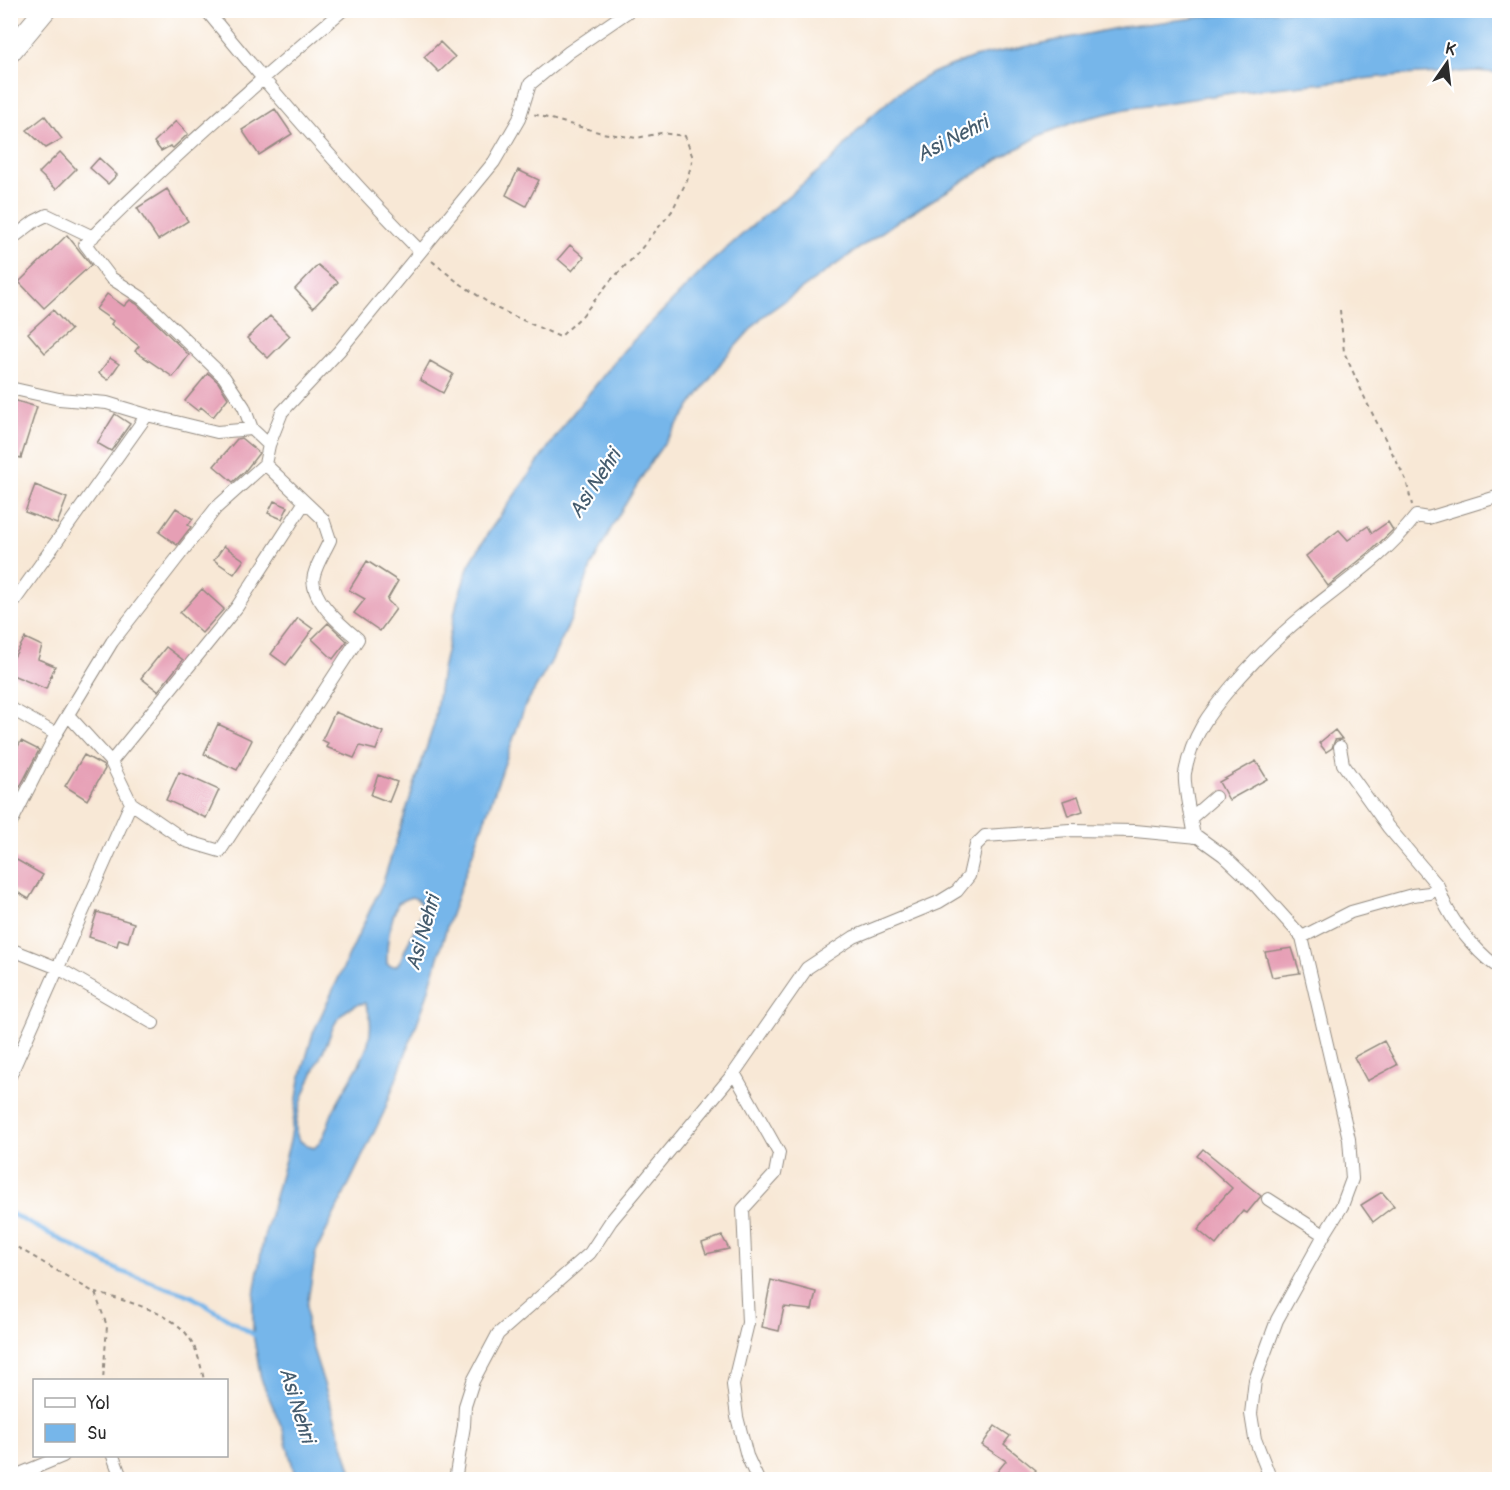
<svg xmlns="http://www.w3.org/2000/svg" width="1510" height="1490" viewBox="0 0 1510 1490" font-family="Pangolin,sans-serif">
	<rect width="100%" height="100%" fill="#fff"/>
	<filter id="ink" filterUnits="userSpaceOnUse"><feTurbulence type="fractalNoise" baseFrequency=".0167" numOctaves="2"/><feDisplacementMap in="SourceGraphic" scale="12" xChannelSelector="R" yChannelSelector="G"/><feConvolveMatrix kernelMatrix="1 2 1 2 8 2 1 2 1" color-interpolation-filters="sRGB"/></filter>
	<filter id="wash" filterUnits="userSpaceOnUse"><feTurbulence type="fractalNoise" baseFrequency=".008" numOctaves="4" result="noise"/><feDisplacementMap in="SourceGraphic" scale="24" xChannelSelector="R" yChannelSelector="G"/><feGaussianBlur stdDeviation="1.35" result="paint"/><feColorMatrix in="noise" values="0 0 0 0 0 0 0 0 0 0 0 0 0 0 0 0 0 1.4 0 .05"/><feComposite in="paint" operator="in"/></filter>
	<g filter="url(#wash)">
		<rect width="100%" height="100%" fill="#f8e8d6"/>
		<path fill="#76b6ea" stroke="#50708a" stroke-width="1.5" fill-rule="evenodd" d="M1271,11H1499V73L1477,71L1401,75L1245,91L1126,109L1080,120L1041,135L1003,157L895,223L762,317L723,360L653,459L615,521L592,565L569,624L551,662L525,706L448,923L426,999L384,1112L316,1252L307,1306V1330L354,1479H296L283,1430L261,1379L253,1334V1301L263,1241L290,1141L300,1080L313,1033L383,882L434,724L442,670L457,602L469,565L490,530L569,418L624,350L711,262L761,218L832,160L868,119L898,93L932,73L974,57L1122,27L1235,13ZM411,897C420,899 422,903 422,912L400,961L396,966H391L387,964C386,943 390,922 398,903ZM365,1003C384,1040 350,1076 335,1107C328,1120 326,1139 314,1148C308,1146 302,1144 298,1138C288,1120 318,1063 326,1045C330,1037 332,1026 338,1019C345,1010 353,1004 365,1003Z"/>
		<g fill="none" stroke-linecap="round" stroke-linejoin="round">
			<path stroke="#76b6ea" stroke-width="4.5" d="M10,1213L120,1271L191,1296L256,1336"/>
		</g>
		<g id="blocks">
			<path fill="#e69fb5" d="M440,42L455,57L439,72L424,57Z
				M275,109L292,134L259,155L242,130Z
				M45,116L62,139L46,148L27,130Z
				M176,121L188,134L173,148L170,146L161,151L154,142Z
				M60,152L76,169L56,189L39,173Z
				M99,158L117,175L108,184L90,168Z
				M518,170L539,180L526,206L506,195Z
				M167,189L188,221L158,240L137,208Z
				M67,235L91,265L44,308L19,282Z
				M570,245L584,257L572,271L558,259Z
				M318,265L338,282L313,308L295,289Z
				M107,294L124,306L130,300L137,304L189,355L173,377L135,351L139,346L111,324L113,321L96,309Z
				M53,310L71,330L45,353L28,333Z
				M270,316L290,336L268,358L247,338Z
				M110,358L119,364L108,380L99,373Z
				M430,361L453,374L443,393L420,380Z
				M208,373L218,382L228,398L213,417L201,407L198,411L185,401Z
				M10,399L37,407L21,458L10,455Z
				M115,414L130,424L111,451L97,443Z
				M241,438L259,453L245,471L233,482L214,466L237,439Z
				M35,485L67,498L57,524L25,512Z
				M274,501L288,507L282,519L268,513Z
				M176,508L193,519L188,525L191,527L177,545L159,532Z
				M1388,522L1393,530L1371,551L1328,586L1306,556L1339,530L1348,540L1368,526L1372,533Z
				M224,546L244,560L234,574L214,560Z
				M367,561L398,581L387,600L396,609L380,631L354,613L365,599L349,590Z
				M202,589L224,609L202,633L180,613Z
				M298,618L313,629L286,665L271,654Z
				M328,623L347,641L333,659L312,639Z
				M25,638L42,646L38,659L55,666L46,689L10,674V664Z
				M166,647L183,660L158,691L141,678Z
				M335,712L383,732L376,750L360,746L354,758L326,747L328,743L322,740Z
				M218,724L252,740L237,770L204,754Z
				M1335,730L1342,739L1335,740L1332,748L1326,752L1319,743Z
				M21,741L39,750L20,787L10,783V762Z
				M84,755L104,766L105,769L87,800L65,786Z
				M1256,761L1267,779L1229,800L1219,782Z
				M179,772L219,790L206,818L166,800Z
				M378,775L397,782L389,802L371,795Z
				M1078,796L1083,811L1068,816L1063,801Z
				M10,856L43,875L29,899L10,888Z
				M97,912L134,923L128,942L119,939L117,946L89,937Z
				M1292,948L1300,973L1272,977L1265,952Z
				M1384,1041L1397,1065L1367,1081L1354,1057Z
				M1203,1149L1261,1196L1247,1213L1243,1211L1216,1245L1198,1230L1216,1208L1215,1207L1232,1188L1197,1156Z
				M1382,1192L1394,1206L1373,1222L1361,1205Z
				M722,1236L729,1249L706,1254L702,1243Z
				M771,1280L816,1292L812,1310L784,1307L779,1331L762,1327Z
				M995,1426L1010,1436L1004,1444L1036,1470L1029,1479H991L1006,1461L982,1445Z"/>
		</g>
	</g>
	<g filter="url(#ink)">
		<use href="#blocks" fill-opacity="0" stroke="#928a80" stroke-width="1.5"/>
		<g fill="none" stroke-linecap="round" stroke-linejoin="round">
			<defs>
				<path id="minor" d="M206,10C274,93 344,175 420,251
					M10,240L35,221L47,215L93,237
					M10,388L59,399L107,403L147,415L217,432L252,429L269,445L265,464L323,519L330,540C325,551 317,563 314,575C308,598 342,626 358,639L220,851L186,841L131,803L111,762L68,715
					M252,429L244,407L224,377L142,298L111,278L85,244C167,162 254,85 343,10
					M269,445L282,412L339,351L494,162L519,119L530,84L569,52L630,10
					M10,607L147,415
					M10,708L56,734
					M1340,747L1343,764L1388,827L1438,886
					M111,762L237,607L304,503
					M1191,818L1215,797
					M10,825L56,734L112,642L216,508L265,464
					M1194,837C1192,822 1183,786 1185,773C1192,736 1208,714 1232,686C1254,661 1277,637 1303,616C1343,583 1383,558 1416,516L1428,518L1500,496
					M1302,937L1351,912L1412,895L1430,893L1438,886C1441,895 1444,904 1449,912C1459,930 1482,958 1500,968
					M10,949L58,968L153,1023
					M734,1073L779,1153L775,1174L743,1209L748,1323L733,1385L737,1417L747,1456L758,1480
					M10,1076L131,803
					M1268,1199L1324,1235
					M113,1456L122,1480
					M10,1478L63,1456
					M455,1480L464,1426L465,1406L473,1381L498,1334L590,1253L611,1221L734,1073L807,968L854,937L939,902L957,891L969,876L976,845L985,836L1070,830L1135,831L1198,837L1223,855L1257,887L1302,937L1349,1139L1352,1179L1342,1206L1324,1235L1277,1320L1255,1380L1251,1414L1255,1439L1271,1480"/>
				<path id="trunk" d="M10,52L45,10"/>
			</defs>
			<use href="#minor" stroke="#928a80" stroke-width="14"/>
			<use href="#trunk" stroke="#928a80" stroke-width="23"/>
			<path stroke="#928a80" stroke-width="2" stroke-dasharray="4.5 4.5" stroke-linecap="butt" d="M432,261L455,280L496,308L560,337L582,316L610,281L636,255L672,211L687,180L693,158L685,136L661,133L637,138L602,133L533,114
				M1340,310L1344,352L1368,405L1406,480L1412,505
				M10,1243L95,1293L107,1326L103,1380
				M95,1293C121,1299 172,1312 188,1336C197,1348 201,1366 204,1380"/>
			<use href="#minor" stroke="#fff" stroke-width="12"/>
			<use href="#trunk" stroke="#fff" stroke-width="21"/>
		</g>
	</g>
	<g text-anchor="middle" dominant-baseline="central" stroke-width="4.5" stroke-linejoin="round" paint-order="stroke">
		<g font-size="21" font-style="italic" fill="#455c6e" stroke="#fff">
			<text transform="translate(952 139) rotate(-27)">Asi Nehri</text>
			<text transform="translate(595 484) rotate(-57)">Asi Nehri</text>
			<text transform="translate(423 933) rotate(-74)">Asi Nehri</text>
			<text transform="translate(297 1405) rotate(73)">Asi Nehri</text>
		</g>
	</g>
	<rect width="1510" height="1490" fill="none" stroke="#fff" stroke-width="36"/>
	<rect x="33" y="1379" width="195" height="78" fill="#ffffff" stroke="#aaaaaa" stroke-width="1.5"/>
	<rect x="45" y="1398" width="30" height="9" fill="#ffffff" stroke="#aaaaaa" stroke-width="1.5"/>
	<text x="87" y="1409" font-size="18" fill="#2b2b2b">Yol</text>
	<rect x="45" y="1424" width="30" height="18" fill="#76b6ea" stroke="#aaaaaa" stroke-width="1.5"/>
	<text x="87" y="1439" font-size="18" fill="#2b2b2b">Su</text>
	<g transform="translate(1447 63) rotate(14)" stroke="#ffffff" stroke-width="4.5" paint-order="stroke">
	<path d="M0-4.5L10 22L0 15L-10 22Z" fill="#2b2b2b"/>
	<text y="-9" font-size="16" font-weight="bold" text-anchor="middle" fill="#2b2b2b">K</text>
	</g>
</svg>
